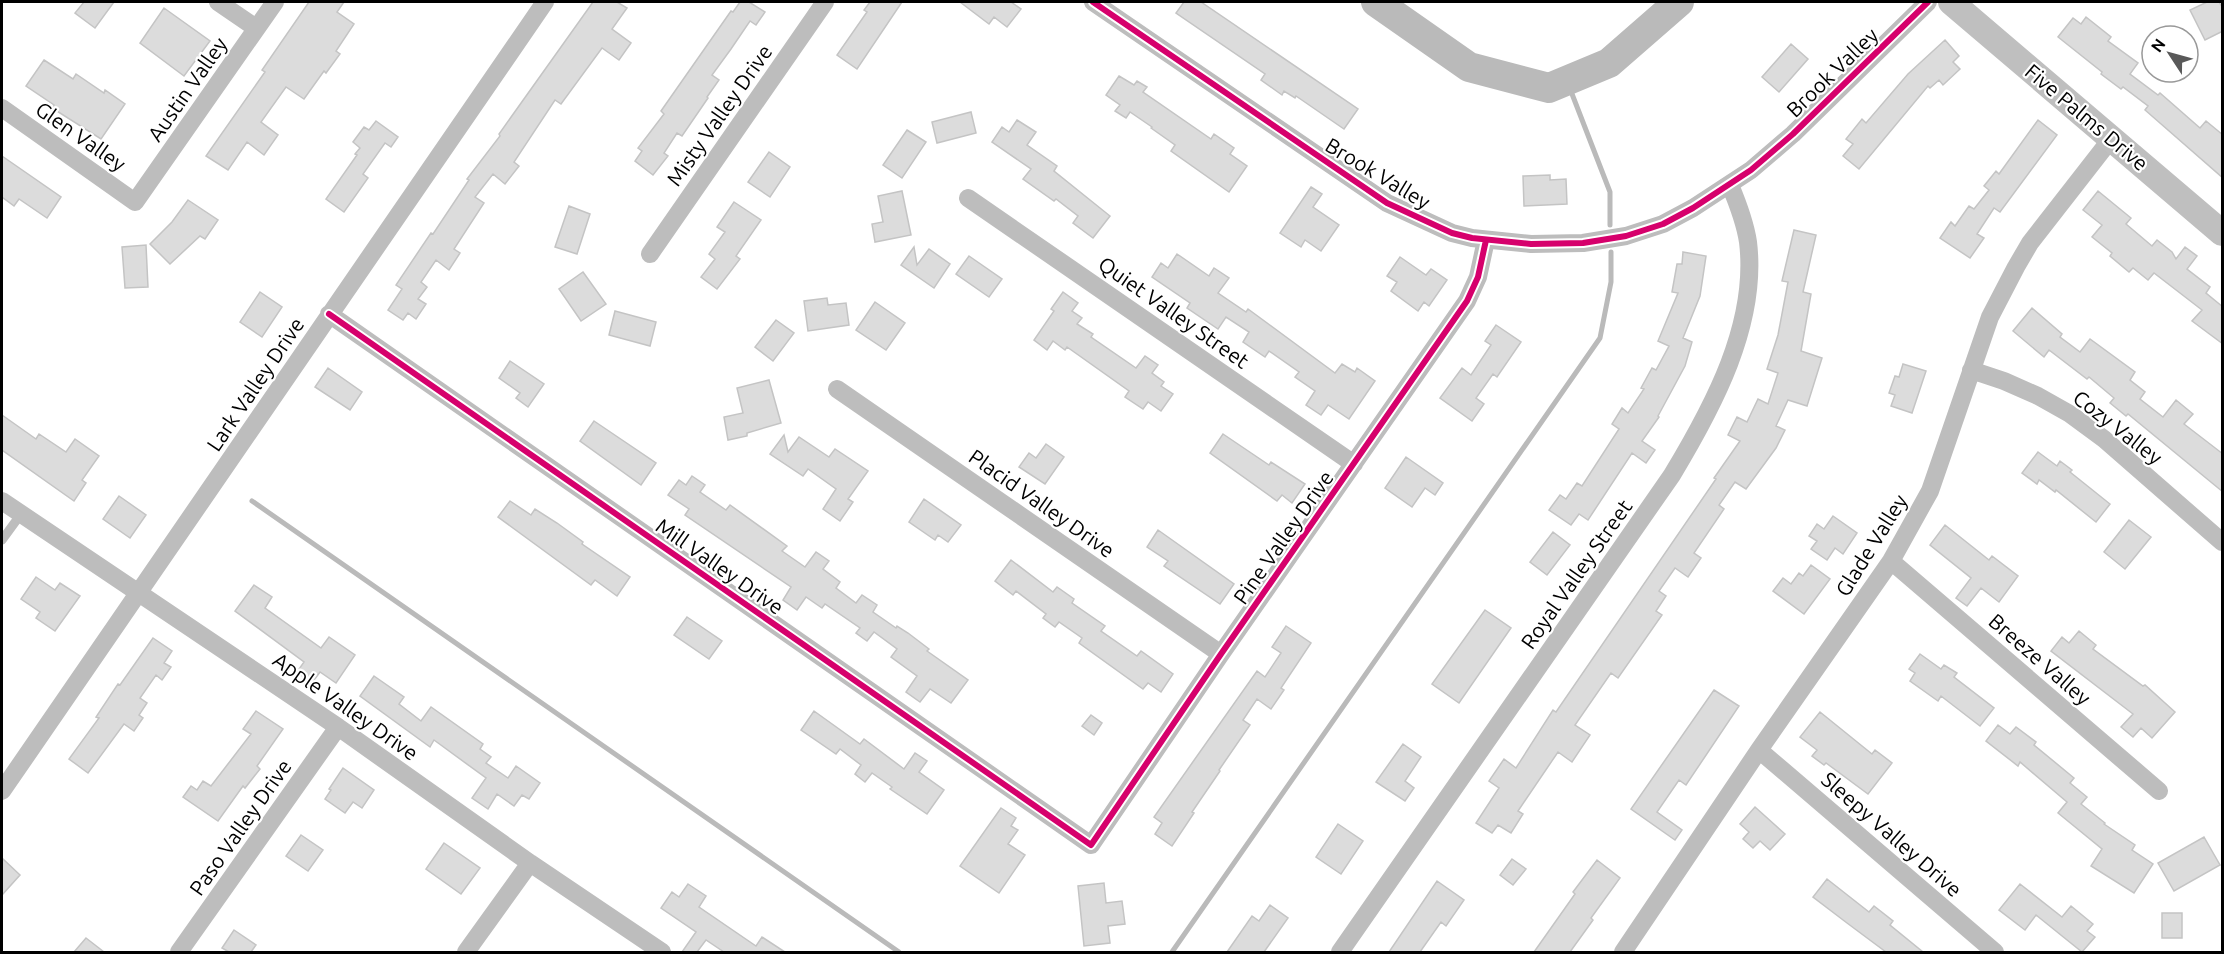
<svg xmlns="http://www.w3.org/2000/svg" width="2224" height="954" viewBox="0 0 2224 954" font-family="Ubuntu,sans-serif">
	<rect width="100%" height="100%" fill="#fff"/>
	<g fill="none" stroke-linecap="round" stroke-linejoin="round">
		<path stroke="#bababa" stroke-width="5" d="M1567,81L1610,192V225
			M252,501L899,952
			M1172,952L1600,338L1611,282V252"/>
		<path stroke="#bababa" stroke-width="30" d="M1376,2L1469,67L1549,88L1609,63L1679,2"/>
	</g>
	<path fill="#dcdcdc" stroke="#c4c4c4" stroke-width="1.5" d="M84,2H114L95,28L75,13Z
		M309,2H344L337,12L354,24L336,51L340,54L326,73L324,71L304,99L286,87L261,122L278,135L264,155L247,142L228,170L206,156L265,72L262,70Z
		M593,2H617L627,8L612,29L631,43L619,60L602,48L561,104L555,100L514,162L519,166L505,184L493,174L475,197L484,203L454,249L460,253L449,270L436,260L421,282L427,287L418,299L426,304L416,319L408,313L403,320L388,310L402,289L396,285L431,233L433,234L469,180L467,179L500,136L499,134Z
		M740,2H749L765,12L756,25L750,21L731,49L712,75L719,80L707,97L708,98L682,136L677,133L664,153L668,156L653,175L635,161L642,151L638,148L664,114L661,111L731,11L733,12Z
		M870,2H902L857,69L837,55L867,12L864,10Z
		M960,2H1011L1021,9L1007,27L994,17L989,24Z
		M1184,2H1201L1358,109L1344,129L1296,96L1295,98L1284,91L1282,95L1261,80L1265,74L1176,13Z
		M2207,2H2219L2223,8V31L2205,40L2190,10Z
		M164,8L210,41L184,76L140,43Z
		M2086,17L2111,37L2108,41L2138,63L2130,74L2158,95L2160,93L2200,128L2206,121L2223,135V178L2145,110L2148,106L2123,87L2121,89L2101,74L2102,72L2058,37L2073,18L2081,24Z
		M1945,40L1959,56L1953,62L1960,69L1943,85L1939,80L1930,88L1928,86L1859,169L1843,156L1853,144L1846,139L1862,119L1866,123L1908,74Z
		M1791,44L1808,59L1779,92L1762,77Z
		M44,60L73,79L76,74L104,93L105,90L125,104L101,139L52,108L54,105L26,86Z
		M1119,76L1134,85L1137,81L1147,87L1143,92L1211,139L1214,134L1234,148L1230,154L1247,166L1229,192L1171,151L1175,145L1151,128L1152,127L1130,112L1126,118L1115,111L1120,105L1106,95Z
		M971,112L976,133L937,143L932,122Z
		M1017,120L1036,132L1027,145L1057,166L1054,171L1110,216L1093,238L1073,223L1078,216L1056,199L1054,201L1023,179L1031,169L992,142L1002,127L1009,132Z
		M2038,120L2057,135L2000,212L1994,208L1977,234L1984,238L1970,258L1940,238L1951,222L1955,226L1969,206L1974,209L1989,190L1984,186L1996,171L1999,174Z
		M376,121L398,137L391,147L385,143L363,174L368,178L344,212L326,199L357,155L355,154L360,148L353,142L364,127L369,130Z
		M907,130L926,142L902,178L883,165Z
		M769,152L790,167L770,197L748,182Z
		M2,156L61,197L47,218L19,199L14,206L2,197Z
		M1550,175V180L1566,179L1567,204L1524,206L1523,176Z
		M1311,187L1322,194L1313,207L1339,225L1321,251L1305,240L1301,247L1280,233Z
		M902,191L911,235L875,242L872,224L883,222L878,196Z
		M2098,191L2131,218L2126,224L2152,246L2157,240L2172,252L2176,259L2185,247L2197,256L2187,269L2210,287L2206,293L2223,307V344L2192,321L2202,310L2154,273L2148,280L2133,268L2129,272L2110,256L2112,253L2092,237L2102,225L2083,210Z
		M188,200L218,220L205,239L200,236L170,264L150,244L172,222Z
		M734,202L761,220L736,256L740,259L717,289L701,277L715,259L709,254L725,232L717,227Z
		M569,206L590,214L577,254L555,247Z
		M1794,230L1816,235L1803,292L1811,294L1801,351L1822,358L1807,406L1788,400L1776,426L1785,430L1776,448L1746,489L1735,482L1719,505L1724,509L1694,553L1701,558L1688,577L1675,568L1659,591L1666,596L1656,611L1662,615L1618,678L1611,673L1575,725L1590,735L1572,762L1558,752L1518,811L1523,814L1511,833L1498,825L1492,833L1476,823L1499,788L1489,781L1504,759L1516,768L1553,710L1556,712L1716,479L1714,478L1740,441L1728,435L1737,417L1747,422L1758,399L1768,404L1778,373L1767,369L1778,335L1788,282L1782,281Z
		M146,245L148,287L125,288L122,247Z
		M914,247L917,265L929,249L950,264L934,288L901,265Z
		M1683,252L1706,256L1700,296L1683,338L1692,342L1685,366L1658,416L1659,417L1642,441L1655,450L1646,463L1632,453L1588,520L1579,514L1571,525L1549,510L1560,495L1566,499L1577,483L1582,486L1619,429L1612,424L1622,408L1628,413L1644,389L1641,388L1652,368L1656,370L1669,346L1658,341L1678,293L1672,292L1677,264H1682Z
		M1177,254L1209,276L1214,268L1229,278L1218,293L1246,312L1248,309L1335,373L1342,364L1355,372L1357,368L1375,381L1349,419L1328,405L1321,415L1306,405L1315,391L1295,377L1299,372L1269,351L1265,357L1243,342L1249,332L1226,317L1218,329L1187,308L1190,303L1152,277L1161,263L1168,268Z
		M969,256L1002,279L989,297L956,274Z
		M1400,257L1426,275L1431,269L1447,280L1429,306L1424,302L1418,311L1391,291L1397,282L1387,276Z
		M583,272L606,304L581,321L559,289Z
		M260,292L282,307L262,337L240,322Z
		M1063,292L1078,303L1072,311L1082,318L1077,324L1093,334L1091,337L1136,368L1145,356L1158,365L1152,373L1164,382L1161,386L1173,394L1161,411L1148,402L1143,409L1125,397L1129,391L1067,347L1065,350L1053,341L1047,350L1034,340L1054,311L1051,309Z
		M827,298L828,305L846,303L849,325L808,331L804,301Z
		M875,302L905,323L886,350L856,330Z
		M2032,308L2062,334L2060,337L2080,352L2090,339L2135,372L2130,380L2145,392L2140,399L2163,417L2176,400L2193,414L2184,424L2223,454V492L2128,414L2126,416L2110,403L2114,398L2089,377L2087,379L2049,350L2044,357L2013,331Z
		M615,311L656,322L650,346L609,335Z
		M776,320L794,333L773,361L755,347Z
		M1496,325L1521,342L1497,377L1493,374L1476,398L1484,404L1472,421L1440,398L1462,368L1471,375L1491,345L1485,341Z
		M510,361L544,384L528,407L516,398L520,393L499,378Z
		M1903,364L1926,371L1912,413L1891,406L1895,395L1889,393L1895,376L1899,377Z
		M328,368L362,392L350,410L315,387Z
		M769,380L781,423L747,433V436L728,440L724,417L743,413L737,388Z
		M2,415L36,439L39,434L66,452L75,439L99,456L82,480L86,483L74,501L2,450Z
		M594,421L656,463L641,485L580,441Z
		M1223,434L1269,465L1271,462L1305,484L1292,503L1282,495L1277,501L1210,453Z
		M784,435L788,452L799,437L829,457L835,449L868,471L848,499L853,502L840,521L823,509L836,489L808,469L803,476L770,454Z
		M1046,444L1064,457L1045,484L1019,467L1029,453L1036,458Z
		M2038,452L2057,466L2060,461L2072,470L2070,472L2110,504L2096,522L2056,490L2055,492L2039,480L2037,484L2022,473Z
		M1406,457L1443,483L1435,495L1425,488L1412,507L1385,488Z
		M692,476L705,485L700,492L726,510L730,505L787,546L782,551L805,567L816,552L829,561L823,569L840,582L836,588L856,603L862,595L877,605L873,612L896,628L897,626L908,633L929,649L927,651L968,680L951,703L930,689L920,702L906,692L917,676L891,657L897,649L874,632L867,641L856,633L860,628L825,604L822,608L806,597L797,610L783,600L791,587L685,515L689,509L668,495L679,480L686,485Z
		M119,496L146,515L130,538L103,519Z
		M924,499L961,525L948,542L938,535L935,540L909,522Z
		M510,501L531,515L535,509L557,523L583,542L582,544L630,577L617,596L595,580L591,585L498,517Z
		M1833,516L1857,533L1843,554L1835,548L1827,560L1811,549L1817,541L1809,536L1817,524L1824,529Z
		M2129,520L2151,537L2125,569L2104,552Z
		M1945,525L1989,560L1992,556L2018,576L1999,602L1981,588L1967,606L1956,598L1971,578L1930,545Z
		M1158,530L1234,584L1220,604L1164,566L1168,561L1147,547Z
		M1553,532L1570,545L1547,575L1530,562Z
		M1011,560L1053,592L1057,587L1074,599L1072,603L1105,626L1101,631L1137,656L1141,651L1173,674L1161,692L1148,683L1143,689L1079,643L1082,638L1059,622L1055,627L1043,618L1046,614L1016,591L1013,595L995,581Z
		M1811,565L1830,579L1804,614L1773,591L1783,578L1791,584L1799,573L1803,576Z
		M36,577L55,590L60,583L80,596L55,631L36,618L40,612L21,599Z
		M254,585L272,597L265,608L321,648L329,637L355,655L336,683L320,672L312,683L297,672L304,662L235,611Z
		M1485,610L1511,628L1459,703L1432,684Z
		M687,617L722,641L709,659L674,635Z
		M1286,626L1311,643L1281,688L1284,690L1271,709L1257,699L1243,720L1250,725L1219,770L1220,771L1192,812L1194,813L1172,846L1155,834L1162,823L1154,817L1257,671L1265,677L1281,653L1272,647Z
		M2079,631L2096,645L2093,649L2143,686L2145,685L2175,712L2152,738L2141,728L2133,737L2121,727L2133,714L2051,651L2062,637L2069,643Z
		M153,638L172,651L164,663L171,667L162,680L156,675L140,698L147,703L139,715L143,718L134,731L124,724L88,773L69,759L99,718L96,717L118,684L120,685Z
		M1920,654L1941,669L1944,665L1957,673L1954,677L1994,708L1980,726L1941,696L1938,701L1910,681L1915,673L1909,669Z
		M374,676L404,697L399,704L421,721L431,707L483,744L480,749L491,757L486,763L508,778L516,766L540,783L529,799L522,795L514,806L497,794L488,809L472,798L486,778L434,740L430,747L360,696Z
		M1714,690L1739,706L1686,785L1679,780L1657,812L1682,830L1675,840L1631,809Z
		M256,711L283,729L257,766L260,769L245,788L243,786L218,821L183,797L191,786L197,790L203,781L211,786L251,734L243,729Z
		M814,711L860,744L864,739L904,769L915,753L927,761L919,772L944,790L927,814L890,789L892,787L872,773L865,782L855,774L861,765L840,749L836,754L801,730Z
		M1820,712L1872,754L1875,750L1892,763L1868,794L1826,763L1824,765L1812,756L1817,750L1800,737Z
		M1091,715L1102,723L1094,735L1082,726Z
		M1998,725L2010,734L2016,727L2036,742L2034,745L2074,778L2070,783L2087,797L2081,804L2105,823L2104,824L2135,845L2132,850L2153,864L2134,893L2091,866L2102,849L2058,813L2067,802L2020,762L2018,766L1986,741Z
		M1403,744L1421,757L1405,781L1414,788L1405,801L1376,782Z
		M343,768L374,790L362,808L353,802L345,813L325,799L331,790L329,789Z
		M1755,807L1785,834L1770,850L1760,841L1753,848L1743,839L1749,832L1740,824Z
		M1001,808L1016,818L1011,826L1018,830L1008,844L1025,855L999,893L960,866Z
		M1338,824L1363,841L1341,874L1316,857Z
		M301,835L323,850L308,871L286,856Z
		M2204,837L2220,865L2174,891L2158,863Z
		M444,843L480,868L461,894L426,869Z
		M2,858L20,875L2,895Z
		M1512,859L1526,869L1513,885L1500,875Z
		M1597,860L1620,878L1591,918L1593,920L1570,952H1534L1575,894L1573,892Z
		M1827,879L1869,912L1874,906L1893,921L1890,925L1923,952H1886L1847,923L1813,897Z
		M1437,881L1464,900L1446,926L1441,922L1420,952H1389Z
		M1104,883L1106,903L1122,901L1125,924L1108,926L1110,943L1084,946L1078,886Z
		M688,884L706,896L699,907L756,946L762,937L785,952H724L706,940L697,952H682L696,932L661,908L672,892L679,897Z
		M2020,884L2062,917L2071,906L2093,924L2087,931L2095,937L2082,952L2036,915L2025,930L1999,910Z
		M1270,905L1288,918L1264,952H1227L1252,916L1259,921Z
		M2162,913H2182V938H2162Z
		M234,930L256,945L251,952H229L222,948Z
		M86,938L104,952H74Z"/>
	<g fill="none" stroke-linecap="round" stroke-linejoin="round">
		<path stroke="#bdbdbd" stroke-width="9" d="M2,540L21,514"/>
		<path stroke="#bdbdbd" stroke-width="18" d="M218,2L256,28
			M1093,2L1387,203L1452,233L1472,238L1531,244L1583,243L1626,236L1663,224L1693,208L1751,170L1793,134L1928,2
			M2,108L135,202L275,2
			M968,198L1354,464
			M650,254L825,2
			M329,314L1091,845L1221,654L1467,301L1478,277L1486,240
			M1971,370L2004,381L2038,396L2070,414L2104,439L2222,542
			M837,389L1221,654
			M2,501L338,727L530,863L662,952
			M1891,561L2159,791
			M1759,750L1995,952
			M2,791L545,2
			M179,952L338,727
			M466,952L530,863
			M1340,952L1672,475C1713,407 1758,324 1748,242C1745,222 1738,204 1730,185
			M1623,952L1759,750L1891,561L1930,491L1990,317L2016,267L2030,243L2111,139"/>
		<path stroke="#bfbfbf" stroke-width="26" d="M1951,2L2222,233"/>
		<defs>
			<path id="cycleway" d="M1093,2L1387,203L1452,233L1472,238L1531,244L1583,243L1626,236L1663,224L1693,208L1751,170L1793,134L1928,2
				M329,314L1091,845L1221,654L1467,301L1478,277L1486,240"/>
		</defs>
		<use href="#cycleway" stroke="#fff" stroke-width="10"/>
		<use href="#cycleway" stroke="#d6006c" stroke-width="6"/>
	</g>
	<g text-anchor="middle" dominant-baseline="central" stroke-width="4.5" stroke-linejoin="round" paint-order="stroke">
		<g font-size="21" fill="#000" stroke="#fff">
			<text transform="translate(1832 72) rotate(-44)">Brook Valley</text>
			<text transform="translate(187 89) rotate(-55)">Austin Valley</text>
			<text transform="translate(719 115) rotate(-55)">Misty Valley Drive</text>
			<text transform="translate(2087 117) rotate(40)">Five Palms Drive</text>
			<text transform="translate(81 136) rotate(35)">Glen Valley</text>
			<text transform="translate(1378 173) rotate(31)">Brook Valley</text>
			<text transform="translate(1174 312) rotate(35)">Quiet Valley Street</text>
			<text transform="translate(255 384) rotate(-56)">Lark Valley Drive</text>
			<text transform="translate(2118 427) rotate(38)">Cozy Valley</text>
			<text transform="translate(1042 503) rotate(35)">Placid Valley Drive</text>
			<text transform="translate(1283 537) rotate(-55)">Pine Valley Drive</text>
			<text transform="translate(1871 545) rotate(-58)">Glade Valley</text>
			<text transform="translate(720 566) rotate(35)">Mill Valley Drive</text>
			<text transform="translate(1576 574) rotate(-55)">Royal Valley Street</text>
			<text transform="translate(2040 659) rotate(41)">Breeze Valley</text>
			<text transform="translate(346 706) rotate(35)">Apple Valley Drive</text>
			<text transform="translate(240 827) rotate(-55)">Paso Valley Drive</text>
			<text transform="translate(1892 834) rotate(41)">Sleepy Valley Drive</text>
		</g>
	</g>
	<rect width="2224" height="954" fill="none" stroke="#000000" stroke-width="6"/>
	<g transform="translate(2170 54) rotate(306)"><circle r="28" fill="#ffffff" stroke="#999999" stroke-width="1.5"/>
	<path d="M0-4.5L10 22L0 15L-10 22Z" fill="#595959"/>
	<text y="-9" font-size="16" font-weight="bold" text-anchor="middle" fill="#000000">N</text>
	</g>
</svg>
